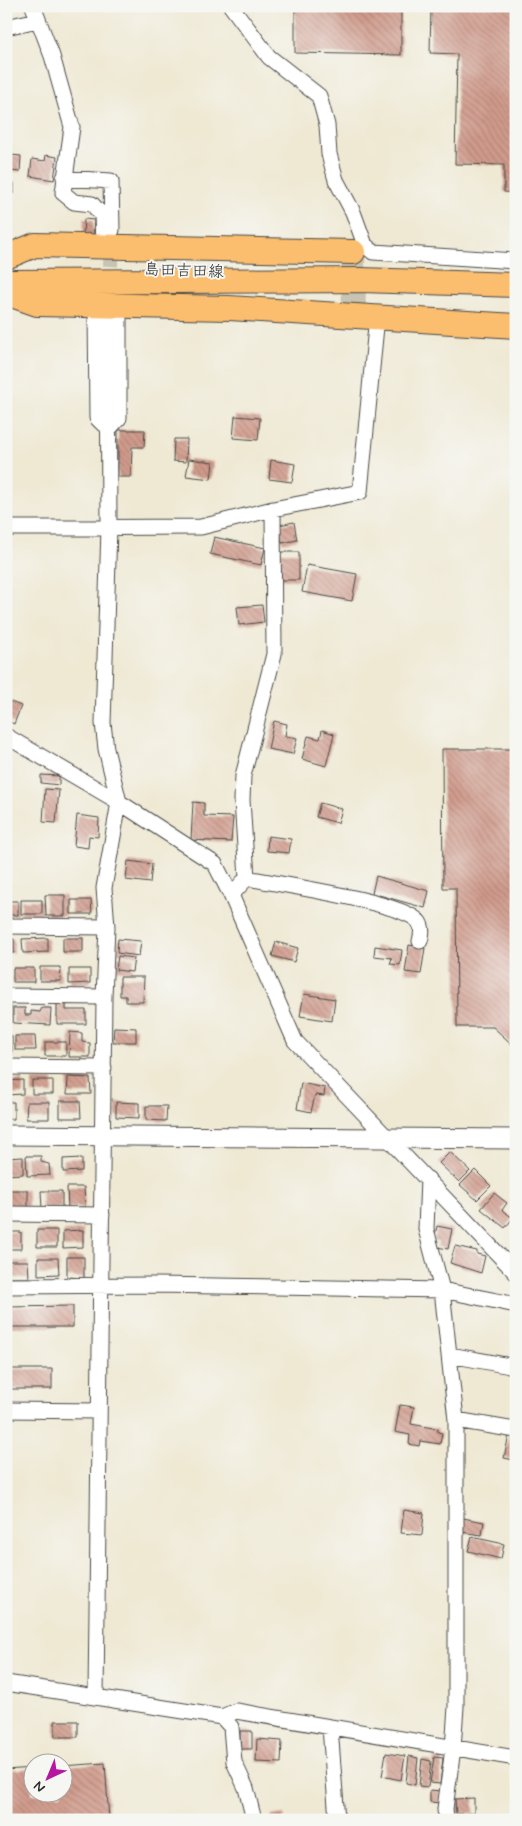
<svg xmlns="http://www.w3.org/2000/svg" width="522" height="1826" viewBox="0 0 522 1826" font-family="Mynerve,'Klee One',sans-serif">
	<defs>
		<pattern id="building-back-hatch" width="6" height="6" patternUnits="userSpaceOnUse" patternTransform="scale(1.25)"><rect width="6" height="6" fill="#d19b8c"/><path d="M-1 5l2 2M0 0l6 6M5-1l2 2" fill="none" stroke="#aa7f73"/></pattern>
	</defs>
	<rect width="100%" height="100%" fill="#f6f6f2"/>
	<filter id="ink" filterUnits="userSpaceOnUse"><feTurbulence type="fractalNoise" baseFrequency=".02" numOctaves="2"/><feDisplacementMap in="SourceGraphic" scale="10" xChannelSelector="R" yChannelSelector="G"/><feConvolveMatrix kernelMatrix="1 2 1 2 8 2 1 2 1" color-interpolation-filters="sRGB"/></filter>
	<filter id="wash" filterUnits="userSpaceOnUse"><feTurbulence type="fractalNoise" baseFrequency=".0096" numOctaves="4" result="noise"/><feDisplacementMap in="SourceGraphic" scale="20" xChannelSelector="R" yChannelSelector="G"/><feGaussianBlur stdDeviation="1.12" result="paint"/><feColorMatrix in="noise" values="0 0 0 0 0 0 0 0 0 0 0 0 0 0 0 0 0 1.4 0 .05"/><feComposite in="paint" operator="in"/></filter>
	<g filter="url(#wash)">
		<rect width="100%" height="100%" fill="#efe9d4"/>
		<g id="blocks">
			<path fill="url(#building-back-hatch)" d="M295,6H401V55L295,53Z
				M431,6H516V193L504,192V165L455,164L457,54L430,53Z
				M11,155L21,156L20,172L10,171Z
				M46,155L57,157L54,180L30,176L32,159L45,161Z
				M7,182L14,183V193L6,192Z
				M84,219L94,220L93,235H83Z
				M235,416L260,418L258,440L233,438Z
				M118,430H145L144,447H132L131,477H118Z
				M174,439H187L186,462L173,461Z
				M189,459L213,462L211,479L186,476Z
				M271,460L295,464L292,482L269,479Z
				M294,522L297,540L282,543L279,525Z
				M214,537L265,548L261,565L210,554Z
				M280,552H299V580H280Z
				M307,565L357,574L352,601L302,592Z
				M262,605L264,622L239,625L237,607Z
				M6,700L21,706L14,724L6,720Z
				M274,721L287,724L285,736L297,738L293,754L268,749Z
				M322,730L334,734L326,766L302,759L308,736L320,739Z
				M442,749H516V1048L493,1027H457L456,888H443Z
				M41,775L59,776V785L41,783Z
				M45,789L59,790L56,823L43,822Z
				M193,802L204,803V816L233,817L231,842L191,840Z
				M320,803L342,809L338,823L316,817Z
				M77,815L99,818L98,837L89,836L88,848L74,846Z
				M268,836L291,839L289,853L267,851Z
				M128,861L152,864L150,883L126,880Z
				M376,876L429,891L425,908L372,893Z
				M45,895H65V916H46Z
				M21,900H42V914H21Z
				M71,900H91L92,914H71Z
				M6,901H18V915H6Z
				M48,938V952L23,953L22,939Z
				M63,938H83V952H63Z
				M6,939H14V953H6Z
				M118,939L141,941L139,956L117,953Z
				M276,942L298,948L294,962L272,956Z
				M409,945L425,948L421,974L405,972Z
				M375,946L402,950L400,965L390,964L392,958L374,956Z
				M118,956L134,958L132,972L116,970Z
				M40,967H60L61,981H40Z
				M13,968H34V982H13Z
				M69,969H90V983L69,984Z
				M120,977H144L143,1002H126V996H120Z
				M304,994L335,999L332,1021L300,1016Z
				M57,1002H66V1010H86V1024H57Z
				M6,1006H11V1023H6Z
				M13,1008H25V1015H31V1011L40,1012L42,1008H51L50,1025L13,1023Z
				M114,1027L136,1028V1042H113Z
				M70,1032L82,1033V1042L90,1043V1057H69Z
				M6,1036H12V1055H6Z
				M15,1036H35L36,1050H15Z
				M45,1042H66V1056H45Z
				M68,1077L90,1078L91,1094H67Z
				M23,1080V1094L6,1095V1081Z
				M32,1080H53V1094H32Z
				M301,1083L325,1088L324,1096L315,1095L311,1112L297,1109Z
				M60,1101H80L81,1118H60Z
				M6,1102H14V1119H6Z
				M27,1102H49V1119H26Z
				M116,1102L139,1103V1118L116,1117Z
				M146,1106H167L166,1121L146,1120Z
				M450,1152L470,1171L459,1182L439,1163Z
				M26,1156H41V1162L49,1164L50,1175L27,1176Z
				M23,1157V1174L6,1175V1158Z
				M82,1158V1171L63,1172V1159Z
				M475,1170L491,1186L477,1200L460,1185Z
				M67,1187H84L85,1207L68,1208Z
				M7,1190H28V1207H8Z
				M41,1191H62V1208H42Z
				M494,1193L507,1203L502,1210L513,1218L505,1228L481,1209Z
				M437,1226L452,1229L448,1249L437,1247L438,1241L434,1240Z
				M37,1230H57V1247H37Z
				M83,1230V1247L63,1248V1231Z
				M6,1232H21V1249H6Z
				M455,1246L477,1251V1254L485,1256L481,1273L450,1263Z
				M67,1257H84V1278L67,1277Z
				M38,1258H58L59,1274L38,1275Z
				M8,1261H28L29,1278H8Z
				M73,1306V1327H6V1307Z
				M6,1369H52V1389H6Z
				M400,1405L414,1407L411,1424L438,1429V1432L442,1433L440,1444L420,1441L419,1446L409,1444L410,1435L395,1432Z
				M509,1435L516,1437L514,1460L504,1458Z
				M404,1510L424,1513L422,1535L401,1533Z
				M463,1518L484,1522L482,1535L461,1532Z
				M472,1537L504,1544L501,1559L468,1551Z
				M55,1721H78V1737H55Z
				M240,1731H252V1749H240Z
				M257,1739L282,1741L281,1763L256,1762Z
				M386,1753L405,1756L401,1780L382,1776Z
				M409,1756L418,1758L415,1785L406,1783Z
				M434,1757L443,1758L440,1784L430,1783Z
				M422,1759L431,1761L428,1787L419,1786Z
				M105,1763L109,1820H8L6,1770L32,1768V1794H62V1766Z
				M430,1790L441,1791L440,1803L430,1802Z
				M474,1798V1813L456,1814L455,1799Z
				M284,1814L285,1820H271V1816Z"/>
		</g>
	</g>
	<g filter="url(#ink)">
		<use href="#blocks" fill-opacity="0" stroke="#484844" stroke-width="1"/>
		<g fill="none" stroke-linecap="round" stroke-linejoin="round">
			<path stroke="#c8c3b2" stroke-width="15" stroke-dasharray="15 8" stroke-linecap="butt" d="M109,289L112,240"/>
			<path stroke="#c8c3b2" stroke-width="24" stroke-dasharray="24 12" stroke-linecap="butt" d="M353,252L354,315"/>
			<defs>
				<path id="minor" d="M33,6L52,56L72,127L63,193L74,202L92,204L102,215L103,247
					M231,6L269,57L319,96L327,125L329,154L336,180L353,212L365,245L373,252L516,261
					M6,27L38,20
					M64,178L111,181L112,230
					M96,306L97,418L102,423
					M108,430L119,418V307
					M6,528L201,527L273,509L360,492L377,316
					M6,736L119,802L215,864L231,895L295,1041L516,1273
					M247,878C277,884 404,902 419,922C423,928 422,934 420,941
					M231,895L247,878L242,800L243,776L274,654L273,509
					M6,926L107,927
					M6,996L104,997
					M6,1067L104,1068
					M428,1179L426,1229L442,1290L456,1420V1707L453,1748L445,1809L446,1820
					M6,1214L102,1215
					M6,1286L156,1285L442,1290L516,1305
					M450,1355L516,1367
					M6,1410L99,1411
					M456,1420L516,1430
					M6,1683L222,1717L231,1727L234,1762L246,1788L254,1820
					M96,1697L104,997L107,927L104,888L119,802L106,749L103,723L109,528L108,313
					M222,1717L236,1711L516,1758
					M330,1727L337,1820"/>
				<path id="tertiary" d="M6,1135L516,1139"/>
				<path id="primary" d="M6,257L35,245L353,252
					M6,282L361,280L516,285
					M6,293L37,304L229,308L516,326"/>
			</defs>
			<use href="#minor" stroke="#484844" stroke-width="17"/>
			<use href="#tertiary" stroke="#484844" stroke-width="21"/>
			<use href="#primary" stroke="#484844" stroke-width="26"/>
			<use href="#minor" stroke="#fff" stroke-width="15"/>
			<use href="#tertiary" stroke="#fff" stroke-width="19"/>
			<use href="#primary" stroke="#fbbd6e" stroke-width="24"/>
		</g>
	</g>
	<g text-anchor="middle" dominant-baseline="central" stroke-width="4" stroke-linejoin="round" paint-order="stroke">
		<g font-size="16" fill="#2b2b2b" stroke="#f6f6f2">
			<text transform="translate(184 271) rotate(2)">島田吉田線</text>
		</g>
	</g>
	<rect width="522" height="1826" fill="none" stroke="#f6f6f2" stroke-width="25"/>
	<g transform="translate(48 1778) rotate(224)"><circle r="24" fill="#f6f6f2" stroke="#a5a5a2"/>
	<path d="M0-4L9 19L0 12L-9 19Z" fill="#b5179e"/>
	<text y="-8" font-size="14" font-weight="bold" text-anchor="middle" fill="#2b2b2b">N</text>
	</g>
</svg>
